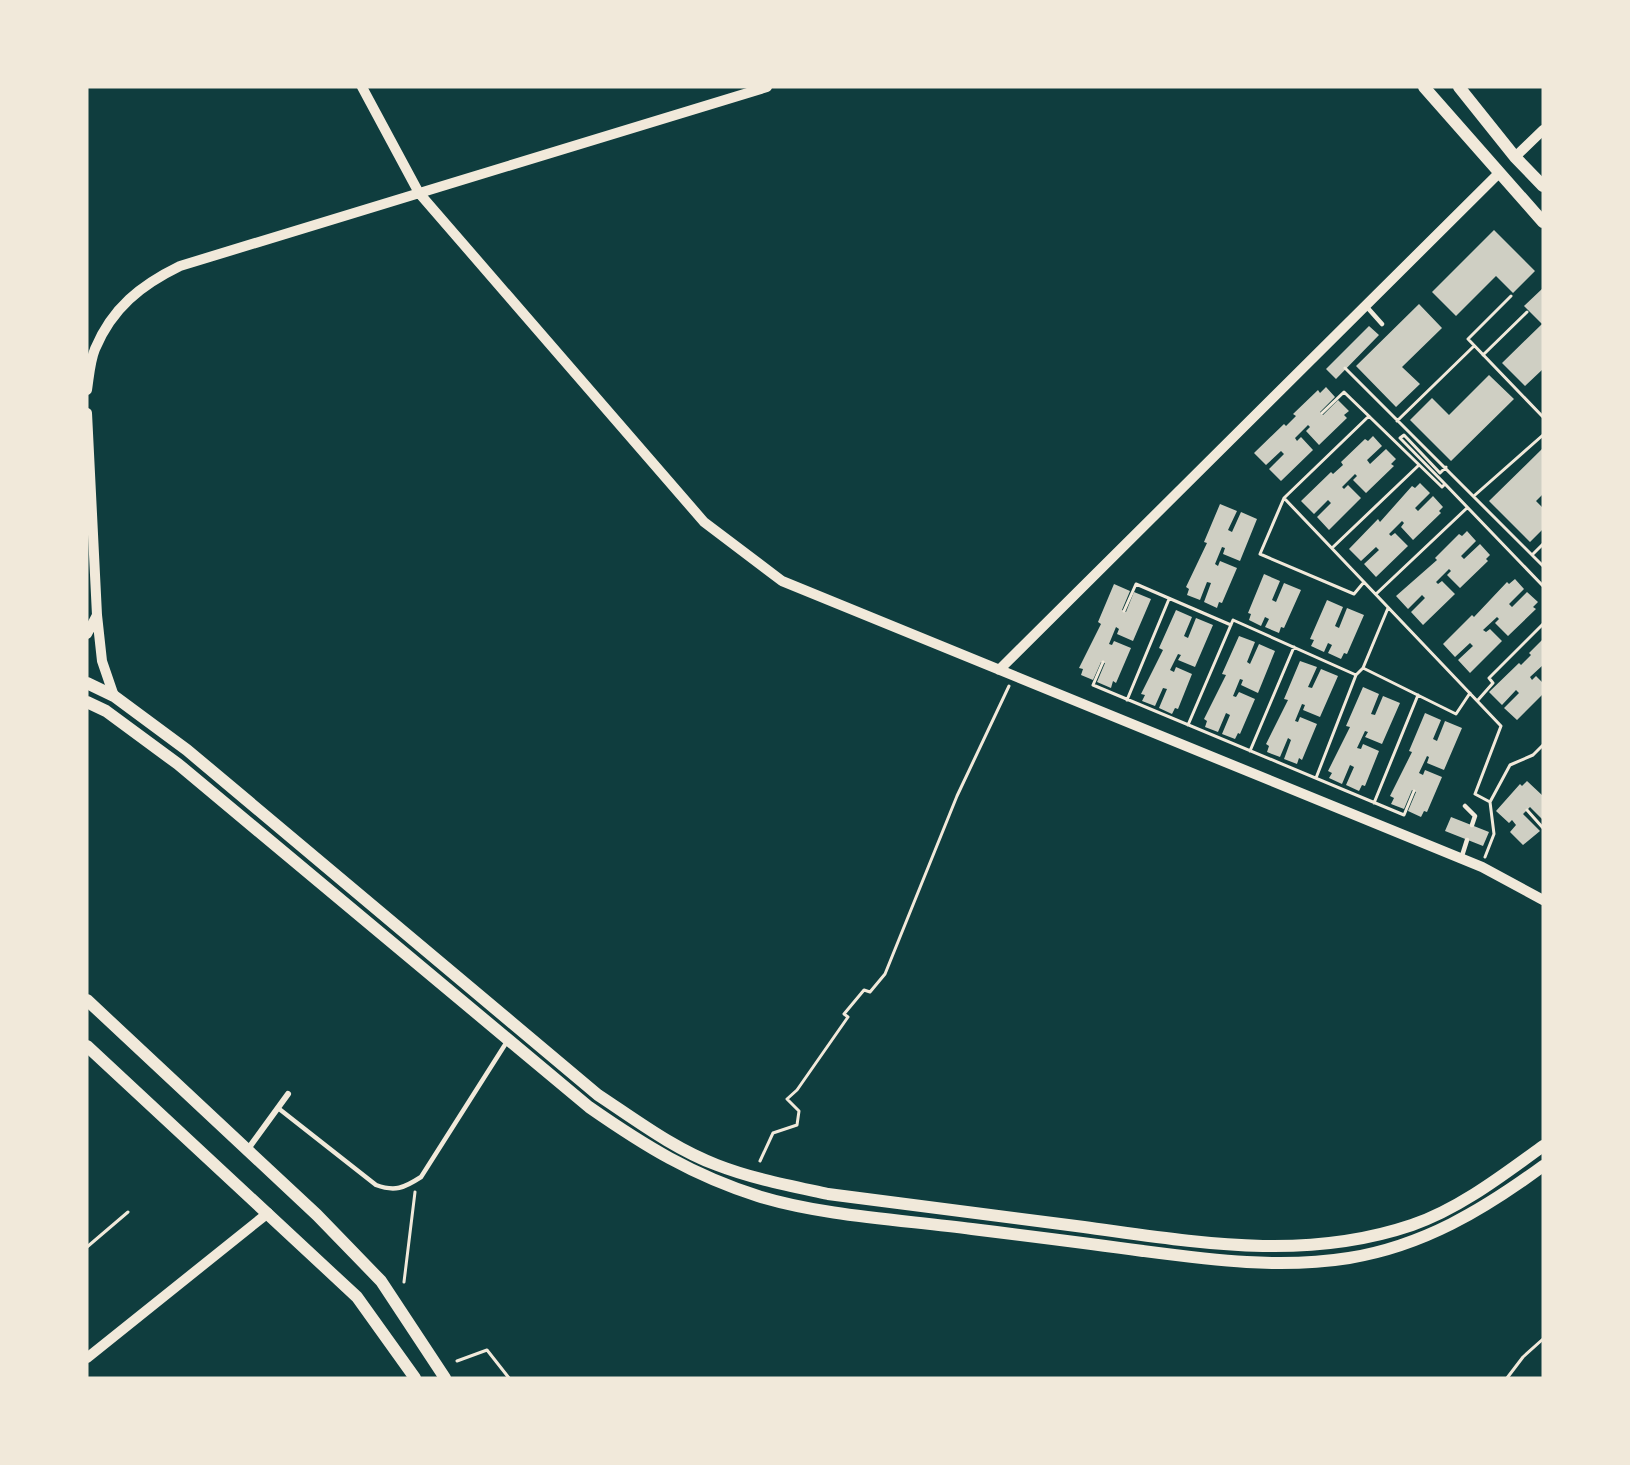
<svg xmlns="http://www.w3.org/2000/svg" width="1630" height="1465" viewBox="0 0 1630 1465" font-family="Arial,sans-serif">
	<rect width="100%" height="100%" fill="#0f3d3e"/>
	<path fill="#cfcfc3" d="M1494,230L1535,271L1513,293L1496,276L1456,316L1432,292Z
		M1543,288V369L1525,386L1502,363L1542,324L1524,306Z
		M1419,304L1442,328L1402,367L1420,384L1396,407L1356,366Z
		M1369,326L1379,335L1336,379L1326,369Z
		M1489,375L1514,399L1451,461L1410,420L1432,398L1449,415Z
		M1326,387L1335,397L1320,412L1323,415L1338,400L1349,411L1344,415L1347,418L1319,445L1306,431L1310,427L1308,425L1295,438L1297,441L1301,437L1313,450L1281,481L1269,469L1284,454L1281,451L1266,465L1254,453L1284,424L1286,426L1296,416L1293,414L1318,390L1320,393Z
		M1373,436L1382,446L1367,460L1370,464L1386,449L1396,459L1391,464L1394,466L1366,493L1353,480L1357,476L1355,474L1342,487L1344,489L1348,485L1361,498L1329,530L1317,517L1331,503L1328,500L1314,514L1301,501L1331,472L1333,474L1343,465L1341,462L1365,439L1368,441Z
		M1543,448V494L1536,501L1543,508V529L1530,542L1489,501Z
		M1420,483L1430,493L1415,508L1418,511L1433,496L1443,507L1439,511L1441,513L1413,540L1401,527L1404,523L1402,521L1389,534L1391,536L1395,533L1408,546L1376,577L1364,564L1379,550L1376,547L1361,561L1349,549L1378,519L1380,522L1412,486L1415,488Z
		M1220,504L1237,511L1228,530L1232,532L1241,512L1257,519L1240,561L1223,554L1225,548L1222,547L1215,564L1218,566L1220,561L1237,568L1222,603L1219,602L1217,608L1204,602L1211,583L1207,582L1200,600L1187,595L1189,589L1186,587L1207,543L1204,542Z
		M1467,531L1476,541L1461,556L1464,559L1480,544L1490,555L1486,559L1488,561L1460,588L1447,575L1451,571L1449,569L1436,582L1438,584L1442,581L1455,594L1423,625L1411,612L1425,598L1422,595L1408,609L1396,596L1437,560L1435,558L1459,534L1462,536Z
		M1264,574L1280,581L1272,600L1276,602L1284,583L1301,590L1284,628L1281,627L1279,633L1265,627L1269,619L1265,617L1261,626L1249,620L1251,614L1248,613Z
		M1515,579L1524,589L1509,604L1512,607L1527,592L1538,602L1533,607L1536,609L1508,636L1495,623L1499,619L1497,617L1483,630L1486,632L1490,629L1502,641L1470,673L1458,660L1473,646L1470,643L1455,657L1443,644L1472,615L1474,617L1507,582L1509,584Z
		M1114,584L1130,591L1122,610L1126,612L1134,592L1151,599L1133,641L1117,634L1119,629L1116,627L1109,644L1112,645L1114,641L1131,648L1116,683L1113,681L1111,688L1097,682L1105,663L1101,662L1093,680L1081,675L1083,669L1079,668L1101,624L1098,622Z
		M1327,600L1343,607L1335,626L1339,628L1347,608L1364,615L1347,654L1344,653L1341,659L1328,653L1332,645L1328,643L1324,652L1311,646L1314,640L1310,639Z
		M1176,610L1192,617L1184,636L1188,638L1196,618L1213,625L1195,667L1178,660L1181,655L1178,654L1170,670L1174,672L1176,667L1192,674L1178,709L1175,708L1172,714L1159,708L1167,689L1163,688L1155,706L1142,701L1145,695L1141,694L1163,650L1159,648Z
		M1239,636L1255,642L1247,662L1250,664L1259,644L1275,651L1258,693L1241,685L1243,680L1240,679L1233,696L1236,697L1239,692L1255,699L1240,734L1238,733L1235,739L1222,734L1230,715L1226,713L1218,732L1205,727L1207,721L1204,719L1226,675L1222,674Z
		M1543,639V665L1530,677L1532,680L1536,676L1543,683V694L1517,720L1504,708L1519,693L1516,690L1502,705L1489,692L1519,663L1521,665L1531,655L1529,653Z
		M1300,661L1317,667L1308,687L1312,688L1321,669L1338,676L1320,717L1303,710L1305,705L1302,704L1295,721L1298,722L1300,717L1317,724L1302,760L1299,758L1297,764L1284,759L1291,740L1288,738L1280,757L1267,752L1269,746L1266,744L1288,700L1284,699Z
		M1363,687L1379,694L1371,714L1375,715L1383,696L1400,703L1382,744L1365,737L1368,732L1365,731L1357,748L1361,749L1363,744L1379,751L1365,786L1362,785L1359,791L1346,785L1354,767L1350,765L1342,784L1329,778L1332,773L1328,771L1350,727L1346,726Z
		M1425,713L1441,720L1433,739L1437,741L1445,721L1462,728L1444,770L1427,763L1429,757L1427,756L1419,773L1423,775L1425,770L1442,777L1427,812L1424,811L1421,817L1408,811L1416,792L1412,790L1404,809L1391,804L1394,798L1390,796L1412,752L1409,751Z
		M1527,781L1543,796V820L1530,807L1523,814L1540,831L1523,845L1510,832L1516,825L1512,820L1509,823L1496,811L1520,784L1522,786Z
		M1451,817L1489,832L1483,846L1445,831Z"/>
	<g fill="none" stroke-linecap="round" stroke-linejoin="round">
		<path stroke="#f1e9da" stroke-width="3" d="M1511,296L1468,339L1543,417
			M1483,355L1527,312
			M1345,368L1543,566
			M1322,413L1344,392L1442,487L1445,484L1543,586
			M1397,421L1474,346
			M1445,484L1400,438L1404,435L1440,473L1446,467
			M1475,495L1543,435
			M1284,498L1501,726L1475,794L1490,802
			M1332,548L1419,465
			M1532,555L1543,544
			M1364,582L1354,594L1260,554L1284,498L1369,416
			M1376,594L1467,508
			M1124,611L1136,584L1231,625
			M1103,662L1093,685L1404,815L1414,791
			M1363,668L1456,714L1470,693
			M1127,700L1169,599
			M1478,700L1493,683L1489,678L1543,624
			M1188,725L1233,620L1356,675
			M1250,751L1294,647
			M1316,778L1356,675L1363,668L1388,608
			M1374,803L1418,695
			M1527,810L1543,828
			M1485,857L1494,834L1490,802L1510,765L1533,755L1543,745
			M760,1161L773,1133L797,1125L799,1111L787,1099L797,1090L848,1017L844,1014L864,990L870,992L885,974L957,796L1009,686
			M87,1247L128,1212
			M404,1282L415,1192
			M457,1361L487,1350L509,1378
			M1507,1378L1523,1357L1543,1339"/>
		<path stroke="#f1e9da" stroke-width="4.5" d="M1366,306L1382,324
			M1465,806L1475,816L1472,825
			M1461,859L1467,840
			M278,1108L376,1185C395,1192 404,1188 421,1177L508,1040"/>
		<path stroke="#f1e9da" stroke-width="6" d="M248,1149L288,1094"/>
		<path stroke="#f1e9da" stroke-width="10" d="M362,87L419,193L704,522L782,581L1482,867L1543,900
			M1515,157L1543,130
			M87,390C89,377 90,361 95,349C112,308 141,285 180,266L767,87
			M87,413L97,615L102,661L114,696
			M87,634L97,615
			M999,670L1498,174
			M87,1358L268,1213"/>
		<path stroke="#f1e9da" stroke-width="12" d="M1424,87L1543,222
			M1459,87L1515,157L1543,186
			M87,683L114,696L187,750L598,1095C636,1120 674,1149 717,1165C753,1179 791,1186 828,1194C914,1205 999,1216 1084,1227C1195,1242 1303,1262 1412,1225C1459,1209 1503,1175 1543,1146
			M87,702L106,711L178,764L589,1107C645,1146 692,1175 758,1196C822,1216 905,1220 972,1229C1029,1236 1086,1243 1143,1251C1212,1260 1280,1269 1349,1258C1423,1246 1483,1210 1543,1166
			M87,1000L317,1215L381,1281L445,1378
			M87,1046L357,1297L415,1378"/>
	</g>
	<rect width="1630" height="1465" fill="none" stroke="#f1e9da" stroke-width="177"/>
</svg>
